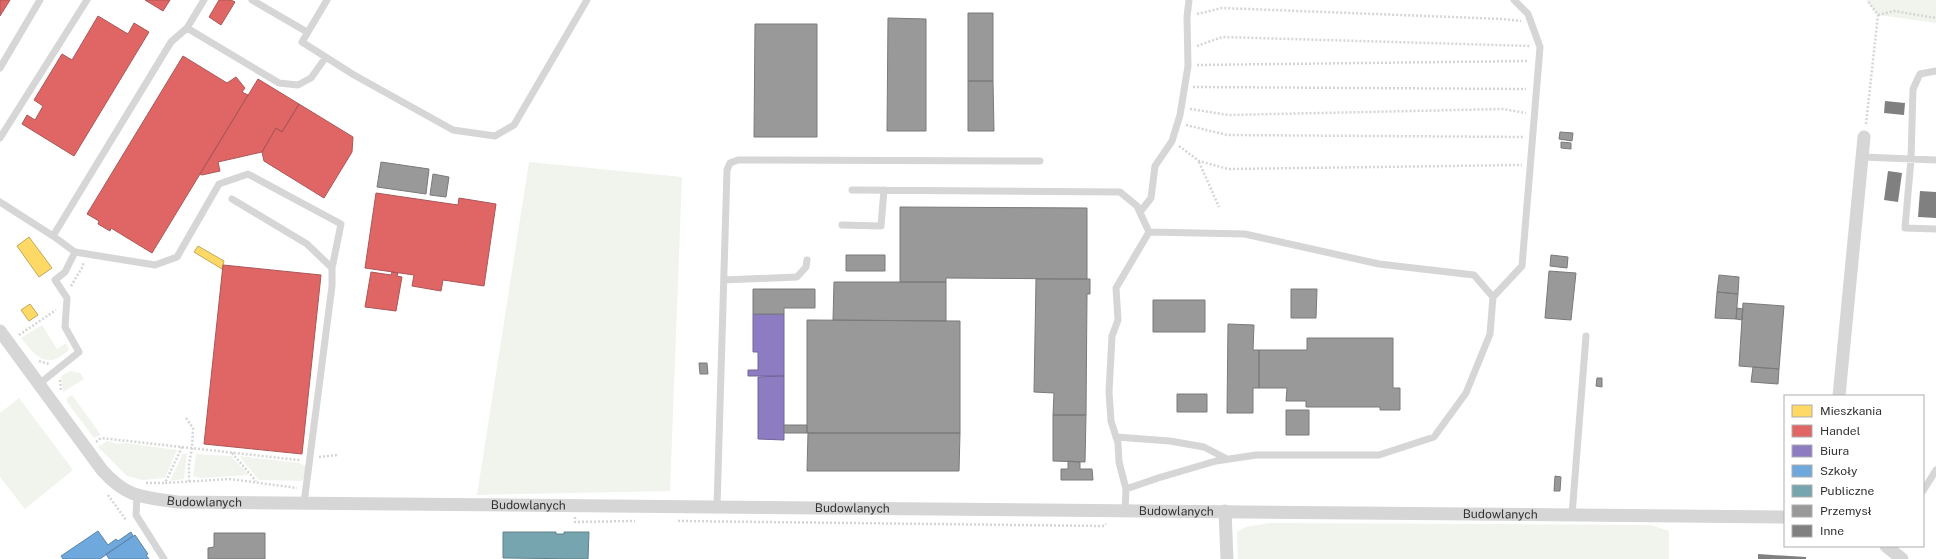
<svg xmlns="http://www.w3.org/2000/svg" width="1936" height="559" viewBox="0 0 1936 559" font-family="'Public Sans',sans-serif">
	<rect width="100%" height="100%" fill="#fff"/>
	<path fill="#f0f4ed" d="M1867,0H1936V23L1878,15Z
		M529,162L682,177L670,491L477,495Z
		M42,325L57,349L66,343L69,350C46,370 37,358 21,338Z
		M70,371L80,373L84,379L63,392L61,376Z
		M72,395L101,435L94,438L67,402V398Z
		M19,398L73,470L25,509L0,477V413Z
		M107,441L118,444L126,443L177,450L165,478L142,480L127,476L98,447Z
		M183,453L187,454L184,479L170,481Z
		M196,454L231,456L249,475L200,478L193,476Z
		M239,456L299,463L306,466V473L302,481L259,480Z
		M1269,523L1651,525L1669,531V559H1238L1237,532L1246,527Z"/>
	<path fill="#ffd966" stroke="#c2a756" d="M29,237L52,268L39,277L17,246Z
		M198,246L224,261L222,269L194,252Z
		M30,304L38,315L29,321L21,310Z"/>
	<path fill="#e06666" stroke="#ac5656" d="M0,0H10L0,16Z
		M145,0H170L163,11Z
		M219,0H231L235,2L221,25L209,17Z
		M98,16L128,34L134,23L149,32L74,156L22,124L27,115L35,120L43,106L34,100L62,54L72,60Z
		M183,56L227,83L236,77L245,88L242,92L248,95L152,253L111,228L110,231L98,224L99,221L87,214Z
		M258,79L299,104L282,132L276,128L262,152L218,162L220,171L202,175L200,174Z
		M299,104L353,137L352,152L324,198L264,161L262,152L276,128L282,132Z
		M376,193L458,205L459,198L496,204L484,286L443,280L441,291L412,286L414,275L365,268Z
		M223,265L321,275L302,454L204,444Z
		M371,272L391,275L392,272L398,273L397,276L402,277L396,311L365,307Z"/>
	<path fill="#8e7cc3" stroke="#726698" d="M753,314H784V376H748V370H758V352H753Z
		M784,376V440L758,439V377Z"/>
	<path fill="#6fa8dc" stroke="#5d85a9" d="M98,531L108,545L116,539L118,541L131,532L133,536L100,559H63L61,556Z
		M135,535L148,554L146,555L149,559H109L106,554Z"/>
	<path fill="#76a5af" stroke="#62828a" d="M503,532H556V534H564V532H589L588,559L503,558Z"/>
	<path fill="#999" stroke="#7a7a7a" d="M968,13H993V81H968Z
		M888,18L926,19V131H887Z
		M755,24H817V137H754Z
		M968,81H993L994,131H968Z
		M1560,132L1573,133L1572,141L1559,139Z
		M1561,142L1571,143V149L1561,148Z
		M381,162L429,169L426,194L377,187Z
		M433,174L449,177L446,197L430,195Z
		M900,207L1087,208V279L946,278V282H900Z
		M846,255H885V271H846Z
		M1551,255L1568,257L1567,268L1550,266Z
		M1549,271L1576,273L1571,320L1545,318Z
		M1719,275L1739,277L1738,294L1717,292Z
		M1036,279H1090V294H1087L1086,415H1053L1054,393L1034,392Z
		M834,282H946V321L833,320Z
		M753,289H815V308H784V314H753Z
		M1291,289H1317L1316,318H1291Z
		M1717,292L1738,294L1736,319L1715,318Z
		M1153,300H1205V332H1153Z
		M1743,303L1784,306L1779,369L1739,366Z
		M1737,308L1743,309L1742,320L1736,319Z
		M807,320L960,321V433H807Z
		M1228,324L1254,325L1253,350H1259V388H1253V413H1227Z
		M1307,338H1393V388H1400V410H1380V407H1306V401H1286L1287,388H1259V350H1307Z
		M699,363H707L708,374H700Z
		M1753,367L1779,369L1778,384L1751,382Z
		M1597,378H1602V387L1596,386Z
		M1177,394H1207V412H1177Z
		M1286,410H1309V435H1286Z
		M1053,415H1086L1085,462L1053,461Z
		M784,425H807V433H784Z
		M808,433H960L959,471H807Z
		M1068,461L1080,462V469H1092L1093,480H1061V469H1068Z
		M1555,476L1561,477L1560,491H1554Z
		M214,533H265V559H208V548L214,547Z"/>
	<path fill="#808080" d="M1885,101L1905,103L1904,115L1884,113Z
		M1888,171L1902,173L1898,202L1884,200Z
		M1920,191L1936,192V218L1918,217Z
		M1758,554L1806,557V559H1758Z"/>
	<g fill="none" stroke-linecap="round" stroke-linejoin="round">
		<path stroke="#d5d5d5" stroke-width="2.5" stroke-dasharray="2 2" stroke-linecap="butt" d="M1197,14L1222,8L1503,19L1521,21
			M1878,15L1894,11L1936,18
			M1197,46L1222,37L1531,46
			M1197,65L1529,61
			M1193,87L1526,89
			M1190,109L1229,115L1503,109L1526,113
			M1866,124L1878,15L1867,0
			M1186,125L1227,135L1524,137
			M1179,146L1199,161L1228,169L1522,165
			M1199,162L1219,207
			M71,286L83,266V262
			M19,335L56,310
			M39,361L49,364
			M60,380L61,391
			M186,418L193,428L192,448L189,464V482
			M96,442L101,438L298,460L300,459
			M182,447L165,483L230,479L297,488
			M232,453L256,481
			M319,457L337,455
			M146,483H165
			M108,495L126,520
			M575,517V522L635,521
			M678,521L1104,526L1106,524"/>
		<path stroke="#d6d6d6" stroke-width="7" d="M204,0L187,28L279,83L298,85L311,78L326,57
			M252,0L307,32
			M327,0L302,42L354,75L453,130L495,136L514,125L587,0
			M0,68L40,0
			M1936,71L1920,74L1913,89L1911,159L1905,228L1936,229
			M0,138L87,0
			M1862,157L1936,160
			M852,190L1120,192L1137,206L1149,232
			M232,199L307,244L332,268V286L304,503
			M0,202L53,236
			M1140,212L1151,198L1155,166L1172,141L1180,115L1188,66L1187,17L1189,0
			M842,225L881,226L884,190
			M75,252L155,265L177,257L219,184L248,174L341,224L332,268
			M724,280L797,277L806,267L807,260
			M1493,297L1522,266L1540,47L1528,14L1514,0
			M39,384L79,352L65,327L67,298L55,280L65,272L75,252L53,236L171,42L187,28
			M1116,437L1170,441L1204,447L1227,459
			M1126,489L1158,478L1216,461L1256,455H1379L1434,437L1466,393L1490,334L1493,297L1474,275L1379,264L1245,234L1149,232
			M1923,491L1936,470
			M137,496L136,515L164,559
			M717,507L727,170L730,163L738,160L1040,161
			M1125,511L1126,489L1119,462L1118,443L1111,421L1109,392L1112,336L1118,320L1116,288L1149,232
			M1572,515L1586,336"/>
		<g stroke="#d6d6d6" stroke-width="13">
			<path id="s1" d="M0,331L102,470C127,498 142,497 177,502L1785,517"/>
			<path d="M1839,396L1864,137"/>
			<path d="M1225,511L1227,559"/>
			<path d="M1886,546L1902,559"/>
		</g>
	</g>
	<g text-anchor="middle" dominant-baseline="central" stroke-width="4" stroke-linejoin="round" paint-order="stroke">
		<g font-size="12" fill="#323232" stroke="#fff">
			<text stroke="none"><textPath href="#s1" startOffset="284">Budowlanych</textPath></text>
			<text stroke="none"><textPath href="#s1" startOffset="608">Budowlanych</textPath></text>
			<text stroke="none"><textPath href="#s1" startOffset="932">Budowlanych</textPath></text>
			<text stroke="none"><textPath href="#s1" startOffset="1256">Budowlanych</textPath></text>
			<text stroke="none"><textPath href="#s1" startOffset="1580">Budowlanych</textPath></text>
		</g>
	</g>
	<rect x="1784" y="395" width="140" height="152" fill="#ffffff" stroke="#adadad"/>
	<rect x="1792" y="405" width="20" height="12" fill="#ffd966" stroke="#adadad"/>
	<text x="1820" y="415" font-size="12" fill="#323232">Mieszkania</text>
	<rect x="1792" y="425" width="20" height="12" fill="#e06666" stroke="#adadad"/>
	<text x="1820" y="435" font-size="12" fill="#323232">Handel</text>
	<rect x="1792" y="445" width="20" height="12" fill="#8e7cc3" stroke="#adadad"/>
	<text x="1820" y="455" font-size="12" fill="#323232">Biura</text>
	<rect x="1792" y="465" width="20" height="12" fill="#6fa8dc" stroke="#adadad"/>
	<text x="1820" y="475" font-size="12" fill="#323232">Szkoły</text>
	<rect x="1792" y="485" width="20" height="12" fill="#76a5af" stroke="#adadad"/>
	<text x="1820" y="495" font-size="12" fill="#323232">Publiczne</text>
	<rect x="1792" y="505" width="20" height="12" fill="#999999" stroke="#adadad"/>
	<text x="1820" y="515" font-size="12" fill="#323232">Przemysł</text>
	<rect x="1792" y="525" width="20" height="12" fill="#808080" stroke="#adadad"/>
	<text x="1820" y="535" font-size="12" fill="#323232">Inne</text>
</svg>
